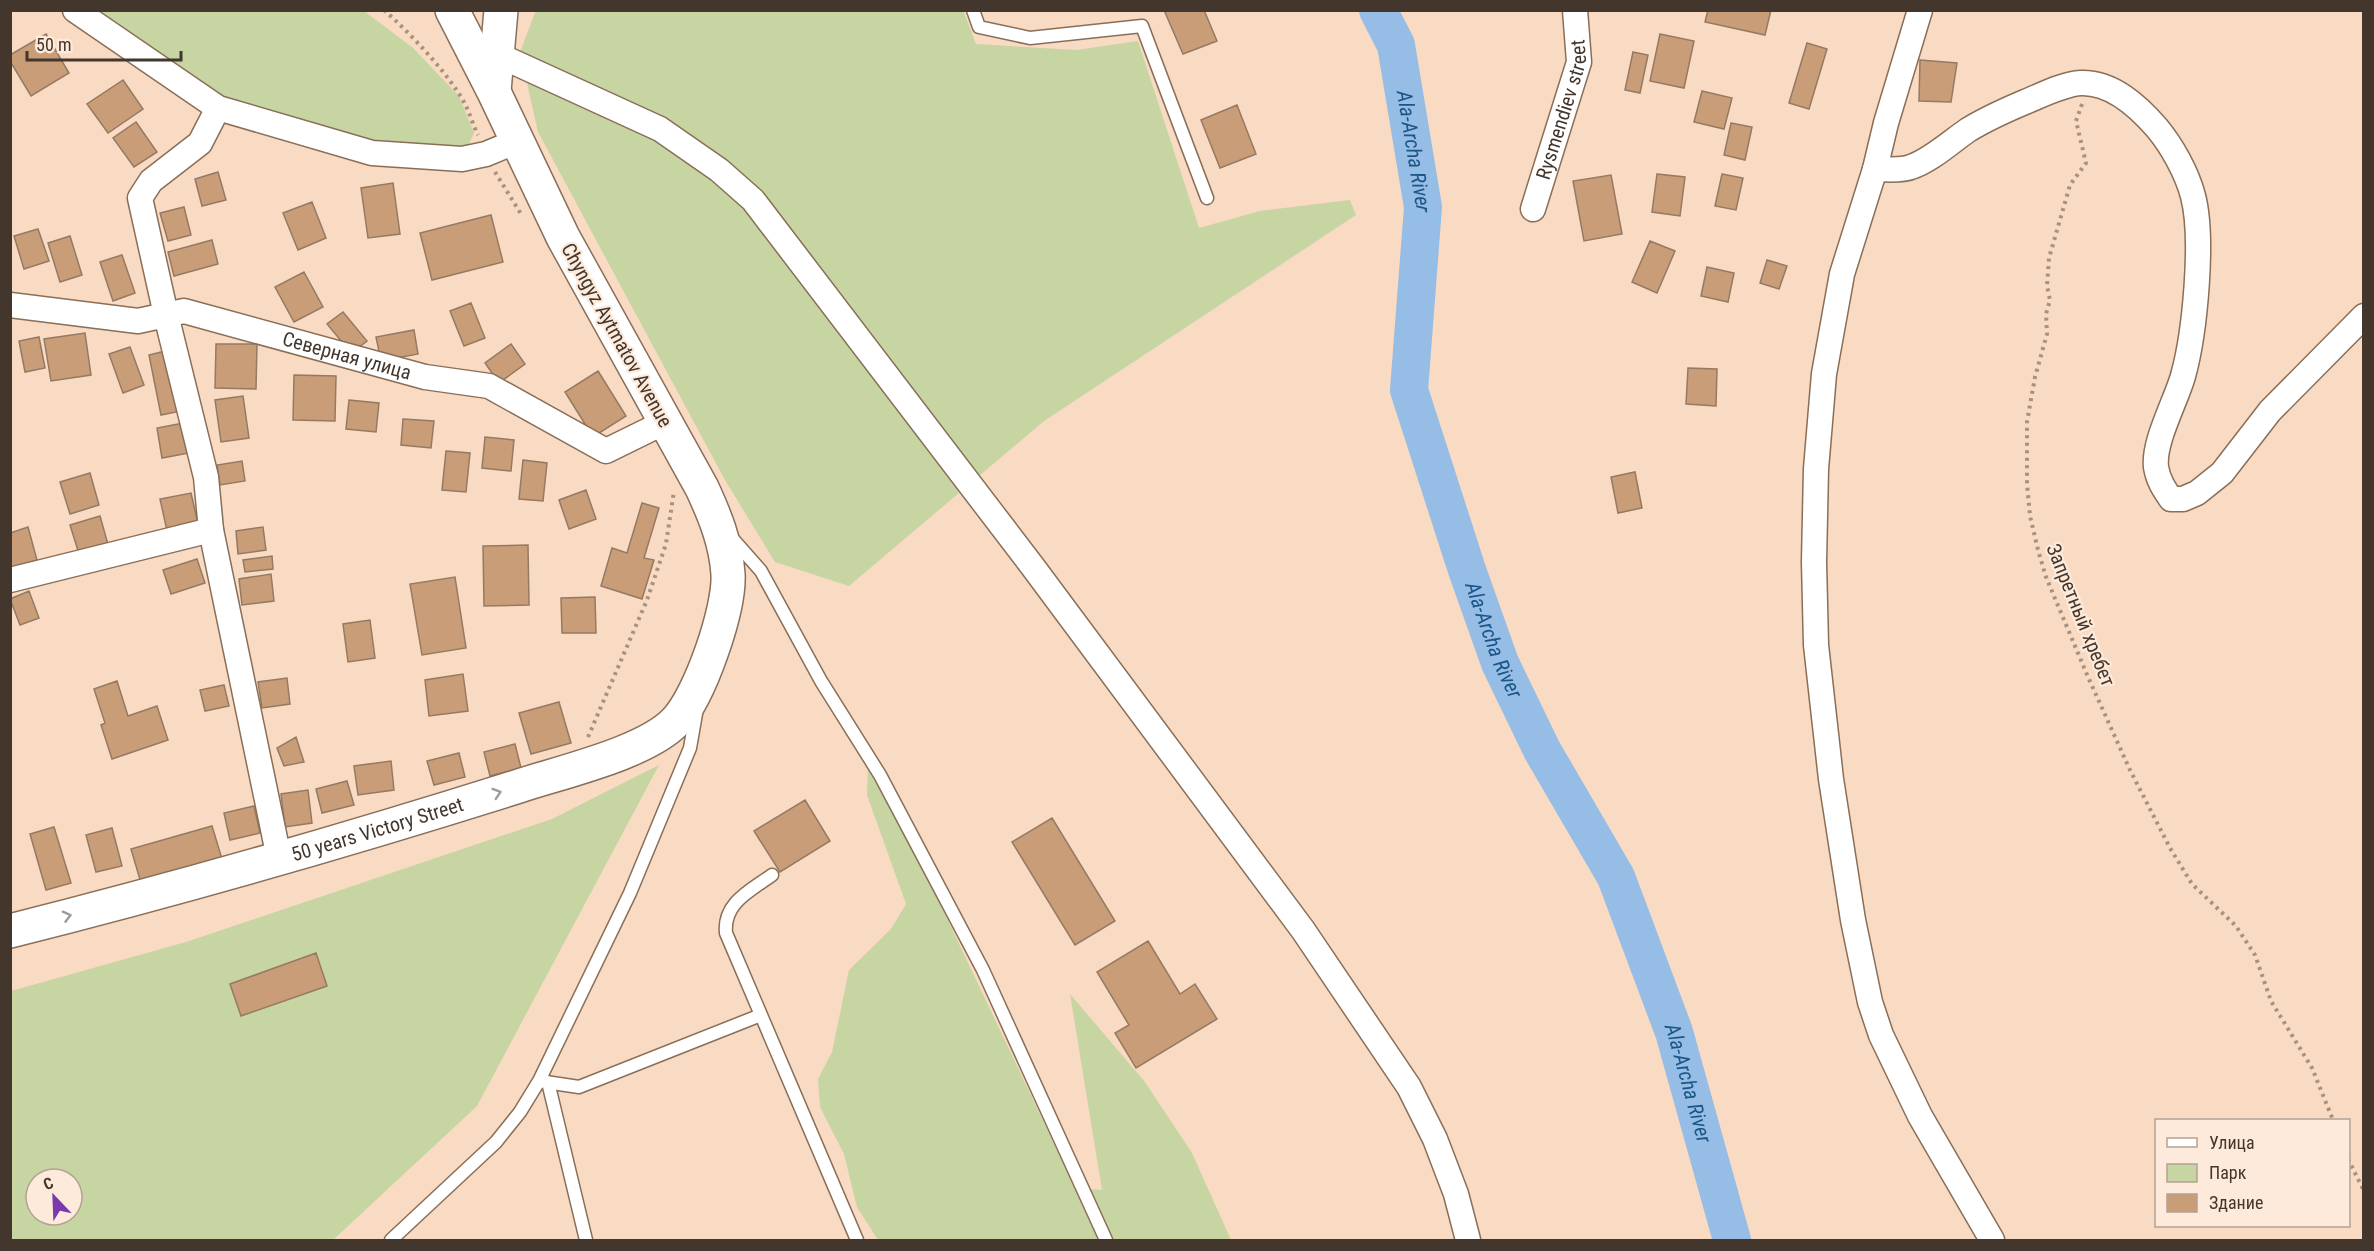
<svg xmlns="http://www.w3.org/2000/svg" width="2374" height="1251" viewBox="0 0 2374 1251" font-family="'Roboto Condensed',sans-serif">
	<rect width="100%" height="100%" fill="#f9dac2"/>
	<path fill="#c7d5a3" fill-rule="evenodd" d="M536,10H963L976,44L1076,50L1138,41L1199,228L1260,211L1350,200L1356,215L1044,421L849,586L775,562L725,480L538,132L520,52Z
		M93,11H364L412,47L459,96L474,133L467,148L437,149L330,134L226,102Z
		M659,765L477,1106L333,1240H11V991L186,942L552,819ZM36,1179H72V1215H36Z
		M868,766L885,788L1075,1188L1102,1190L1070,994L1145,1082L1192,1153L1231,1240H878L857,1207L844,1154L820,1107L818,1079L832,1052L849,970L891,929L906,904L867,795Z"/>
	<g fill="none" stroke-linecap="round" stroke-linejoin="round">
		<path stroke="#95bde5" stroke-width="38" id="s1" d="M1378,10L1396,45L1423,207L1409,390L1467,570L1500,663L1542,750L1616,877L1674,1032L1732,1240"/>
	</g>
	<path fill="#c89d78" stroke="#957a63" stroke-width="1.5" d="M1164,10H1204L1217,41L1183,54Z
		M1708,10H1771L1765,35L1705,22Z
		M46,34L69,73L31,96L10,61V55Z
		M1660,34L1694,41L1684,88L1650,81Z
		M1807,43L1827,49L1809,109L1789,103Z
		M1633,52L1648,55L1640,93L1625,90Z
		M1920,60L1957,63L1951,102L1919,101Z
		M123,80L143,109L108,133L87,104Z
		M1702,91L1732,98L1724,129L1694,122Z
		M1237,105L1256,154L1220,168L1201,120Z
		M136,122L157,152L134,167L113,138Z
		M1731,123L1752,127L1745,160L1724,155Z
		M218,172L226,200L202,206L195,179Z
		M1657,174L1685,177L1680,216L1652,212Z
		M1722,174L1743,178L1736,210L1715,206Z
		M1611,175L1622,234L1584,241L1573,181Z
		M393,183L400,234L368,238L361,188Z
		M312,202L326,238L298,250L283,213Z
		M184,207L191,235L168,241L160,213Z
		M491,215L503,262L432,280L420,233Z
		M38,229L49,261L24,269L14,236Z
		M70,236L82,275L60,282L48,243Z
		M212,240L218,264L174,276L168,252Z
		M1650,241L1675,251L1657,293L1632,282Z
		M122,255L135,293L113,301L100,262Z
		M1767,260L1787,266L1779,289L1760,283Z
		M1707,267L1734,273L1728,302L1701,296Z
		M304,272L323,307L294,322L275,287Z
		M471,303L485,338L464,346L450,311Z
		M343,312L367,341L351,353L327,324Z
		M414,330L418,354L381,361L376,337Z
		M85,333L91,375L51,381L44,339Z
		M39,337L45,368L25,372L19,341Z
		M216,344H257L256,389L215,388Z
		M511,344L525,364L499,383L485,363Z
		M130,347L144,385L123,393L109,354Z
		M169,350L181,411L161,415L149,355Z
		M1688,368L1717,369L1716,406L1686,404Z
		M598,371L626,416L593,437L565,392Z
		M294,375L336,376L335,421L293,420Z
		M243,396L249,438L221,442L215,400Z
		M349,400L379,403L376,432L346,429Z
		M403,419L434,421L431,448L401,445Z
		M184,423L189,453L162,458L157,428Z
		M485,437L514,440L511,471L482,468Z
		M446,451L470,453L466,492L442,490Z
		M523,460L547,463L543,501L519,499Z
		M242,461L245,481L220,485L217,465Z
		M1635,472L1642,508L1618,513L1611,477Z
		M90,473L99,505L70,514L60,482Z
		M586,490L596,519L569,529L559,500Z
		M191,493L199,528L168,535L160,499Z
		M642,503L659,508L644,558L654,560L642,599L601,586L612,548L627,553Z
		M100,516L109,548L80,557L70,525Z
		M28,527L37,560L10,568V533Z
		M263,527L266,550L238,554L236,531Z
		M528,545L529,605L484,606L483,546Z
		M272,556L273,569L245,572L243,560Z
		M197,559L205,583L171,594L163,570Z
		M271,574L274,601L242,605L239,579Z
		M455,577L466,648L422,655L410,584Z
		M29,591L39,618L20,625L10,599Z
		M595,597L596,633H562L561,598Z
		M370,620L375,658L348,662L343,624Z
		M463,674L468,711L429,716L425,680Z
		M287,678L290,704L262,708L258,682Z
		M117,681L128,716L157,706L168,740L112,759L101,725L105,723L94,689Z
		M224,685L229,706L205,711L200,690Z
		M559,702L571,743L531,754L519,713Z
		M296,737L304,762L284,766L277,748Z
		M515,744L521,768L490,776L484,752Z
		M459,753L465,777L434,785L427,761Z
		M391,761L394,790L358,795L354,766Z
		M347,781L354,805L322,813L316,789Z
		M308,790L312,823L285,827L281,794Z
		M805,800L830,841L780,872L754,831Z
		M254,806L260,833L230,840L224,813Z
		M1052,818L1115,921L1075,945L1012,842Z
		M212,826L222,859L141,883L131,849Z
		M54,827L71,883L46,890L30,834Z
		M112,828L122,866L96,872L86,835Z
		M1148,941L1180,994L1195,984L1217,1019L1136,1068L1115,1033L1129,1025L1097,972Z
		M316,953L327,986L241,1016L230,984Z"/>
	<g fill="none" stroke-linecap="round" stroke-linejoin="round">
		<defs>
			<path id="lane" d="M973,10L979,27L1030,38L1142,26L1207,198
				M731,537L761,571L821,681L880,775L983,970L1106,1240
				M772,875C750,891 723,903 726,933L857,1240
				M539,1081L579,1087L761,1015
				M548,1082L586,1240
				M391,1240L496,1142L520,1112L539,1081L630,893L690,748L697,708"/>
			<g id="street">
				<path d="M75,10L218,108L372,153L462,159L486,154L517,141"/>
				<path d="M1920,10L1886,123L1875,169L1842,274L1824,374L1816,469L1814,562L1816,645L1831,779L1853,920L1870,1002L1881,1035L1920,1116L1992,1240"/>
				<path d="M496,54L660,129L719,170L753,200L1033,567L1303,930L1409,1087L1435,1139L1456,1194L1468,1240"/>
				<path d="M218,108L200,143L151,181L140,198L166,315L206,477L211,530L279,858"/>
				<path d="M1875,169C1887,169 1900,171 1911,167C1930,161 1952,141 1968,130C1986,119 2006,110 2025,102C2042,95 2063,84 2081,83C2112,82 2138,106 2157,128C2172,146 2187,173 2193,196C2204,238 2195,333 2183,376C2176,401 2153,442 2156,467C2158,480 2164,489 2171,499H2183L2197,493L2222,473L2270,411L2364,316"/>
				<path id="s2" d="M1533,209L1579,62L1575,10"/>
				<path id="s3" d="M10,305L138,321L184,311L425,377L489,386L606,451L665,422"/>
				<path d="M10,580L211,530"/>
			</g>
			<g id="secondary">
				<path d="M494,91L501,10"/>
				<path id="s4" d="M10,931C181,888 351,839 519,786C561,772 646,753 676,721C700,696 730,609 728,574C726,543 715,516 702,488L563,237L494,92L452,10"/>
			</g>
		</defs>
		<use href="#lane" stroke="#896e58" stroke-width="15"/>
		<use href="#street" stroke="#896e58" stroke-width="27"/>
		<use href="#secondary" stroke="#896e58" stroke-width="36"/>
		<path stroke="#a7917f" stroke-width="4" stroke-dasharray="3 4.5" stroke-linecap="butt" d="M384,10C410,33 449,74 465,104C470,114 473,125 478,135
			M2082,104L2076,121L2086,163L2070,185L2049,258L2047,286L2050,300L2046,314L2047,334L2035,377L2027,422V484L2030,516L2038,550L2046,577L2088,677L2130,770L2170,848L2192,884L2236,926L2255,955L2271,1001L2312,1068L2333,1120
			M495,172L521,214
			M588,737L647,600L666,544L674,491
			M2348,1159L2364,1191"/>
		<use href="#lane" stroke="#fff" stroke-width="12"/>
		<use href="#street" stroke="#fff" stroke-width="24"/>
		<use href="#secondary" stroke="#fff" stroke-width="33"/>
	</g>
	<defs><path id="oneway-chevron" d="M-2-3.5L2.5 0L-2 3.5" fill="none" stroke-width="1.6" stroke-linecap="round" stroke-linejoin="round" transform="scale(1.5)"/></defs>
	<g stroke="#a19b96">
		<use href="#oneway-chevron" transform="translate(497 793) rotate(-18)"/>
		<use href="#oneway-chevron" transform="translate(67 916) rotate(-15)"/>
	</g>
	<g text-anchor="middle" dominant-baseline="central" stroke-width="4.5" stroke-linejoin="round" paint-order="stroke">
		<g font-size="20" fill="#43372d" stroke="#fdeadb">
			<text stroke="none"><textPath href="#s2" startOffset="104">Rysmendiev street</textPath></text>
			<text transform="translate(617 335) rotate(61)">Chyngyz Aytmatov Avenue</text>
			<text stroke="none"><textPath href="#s3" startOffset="345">Северная улица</textPath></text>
			<text transform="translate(2081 615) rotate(68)">Запретный хребет</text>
			<text stroke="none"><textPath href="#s4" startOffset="381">50 years Victory Street</textPath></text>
		</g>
		<g font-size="21" font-style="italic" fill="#1c5588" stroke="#fdeadb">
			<text stroke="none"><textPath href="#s1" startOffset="147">Ala-Archa River</textPath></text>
			<text stroke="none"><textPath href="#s1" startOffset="651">Ala-Archa River</textPath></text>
			<text stroke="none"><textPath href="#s1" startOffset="1137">Ala-Archa River</textPath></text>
		</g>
	</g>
	<rect width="2374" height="1251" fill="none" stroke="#43372d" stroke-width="24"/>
	<rect x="2155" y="1119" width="195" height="108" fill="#fdeadb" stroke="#b3a295" stroke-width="1.5"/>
	<rect x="2167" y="1138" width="30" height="9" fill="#ffffff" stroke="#b3a295" stroke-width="1.5"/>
	<text x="2209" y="1149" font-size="18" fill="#43372d">Улица</text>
	<rect x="2167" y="1164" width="30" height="18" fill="#c7d5a3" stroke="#b3a295" stroke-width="1.5"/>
	<text x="2209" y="1179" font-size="18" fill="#43372d">Парк</text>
	<rect x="2167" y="1194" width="30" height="18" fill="#c89d78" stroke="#b3a295" stroke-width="1.5"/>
	<text x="2209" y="1209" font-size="18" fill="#43372d">Здание</text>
	<g transform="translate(54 1197) rotate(337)"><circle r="28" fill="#fdeadb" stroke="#b3a295" stroke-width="1.5"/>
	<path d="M0-4.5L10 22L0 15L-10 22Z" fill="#7a3aae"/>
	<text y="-9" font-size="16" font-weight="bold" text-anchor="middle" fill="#43372d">С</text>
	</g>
	<path d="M27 51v9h154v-9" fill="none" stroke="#43372d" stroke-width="3"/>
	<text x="36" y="51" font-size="18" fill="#43372d" stroke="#fdeadb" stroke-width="4.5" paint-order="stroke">50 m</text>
</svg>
